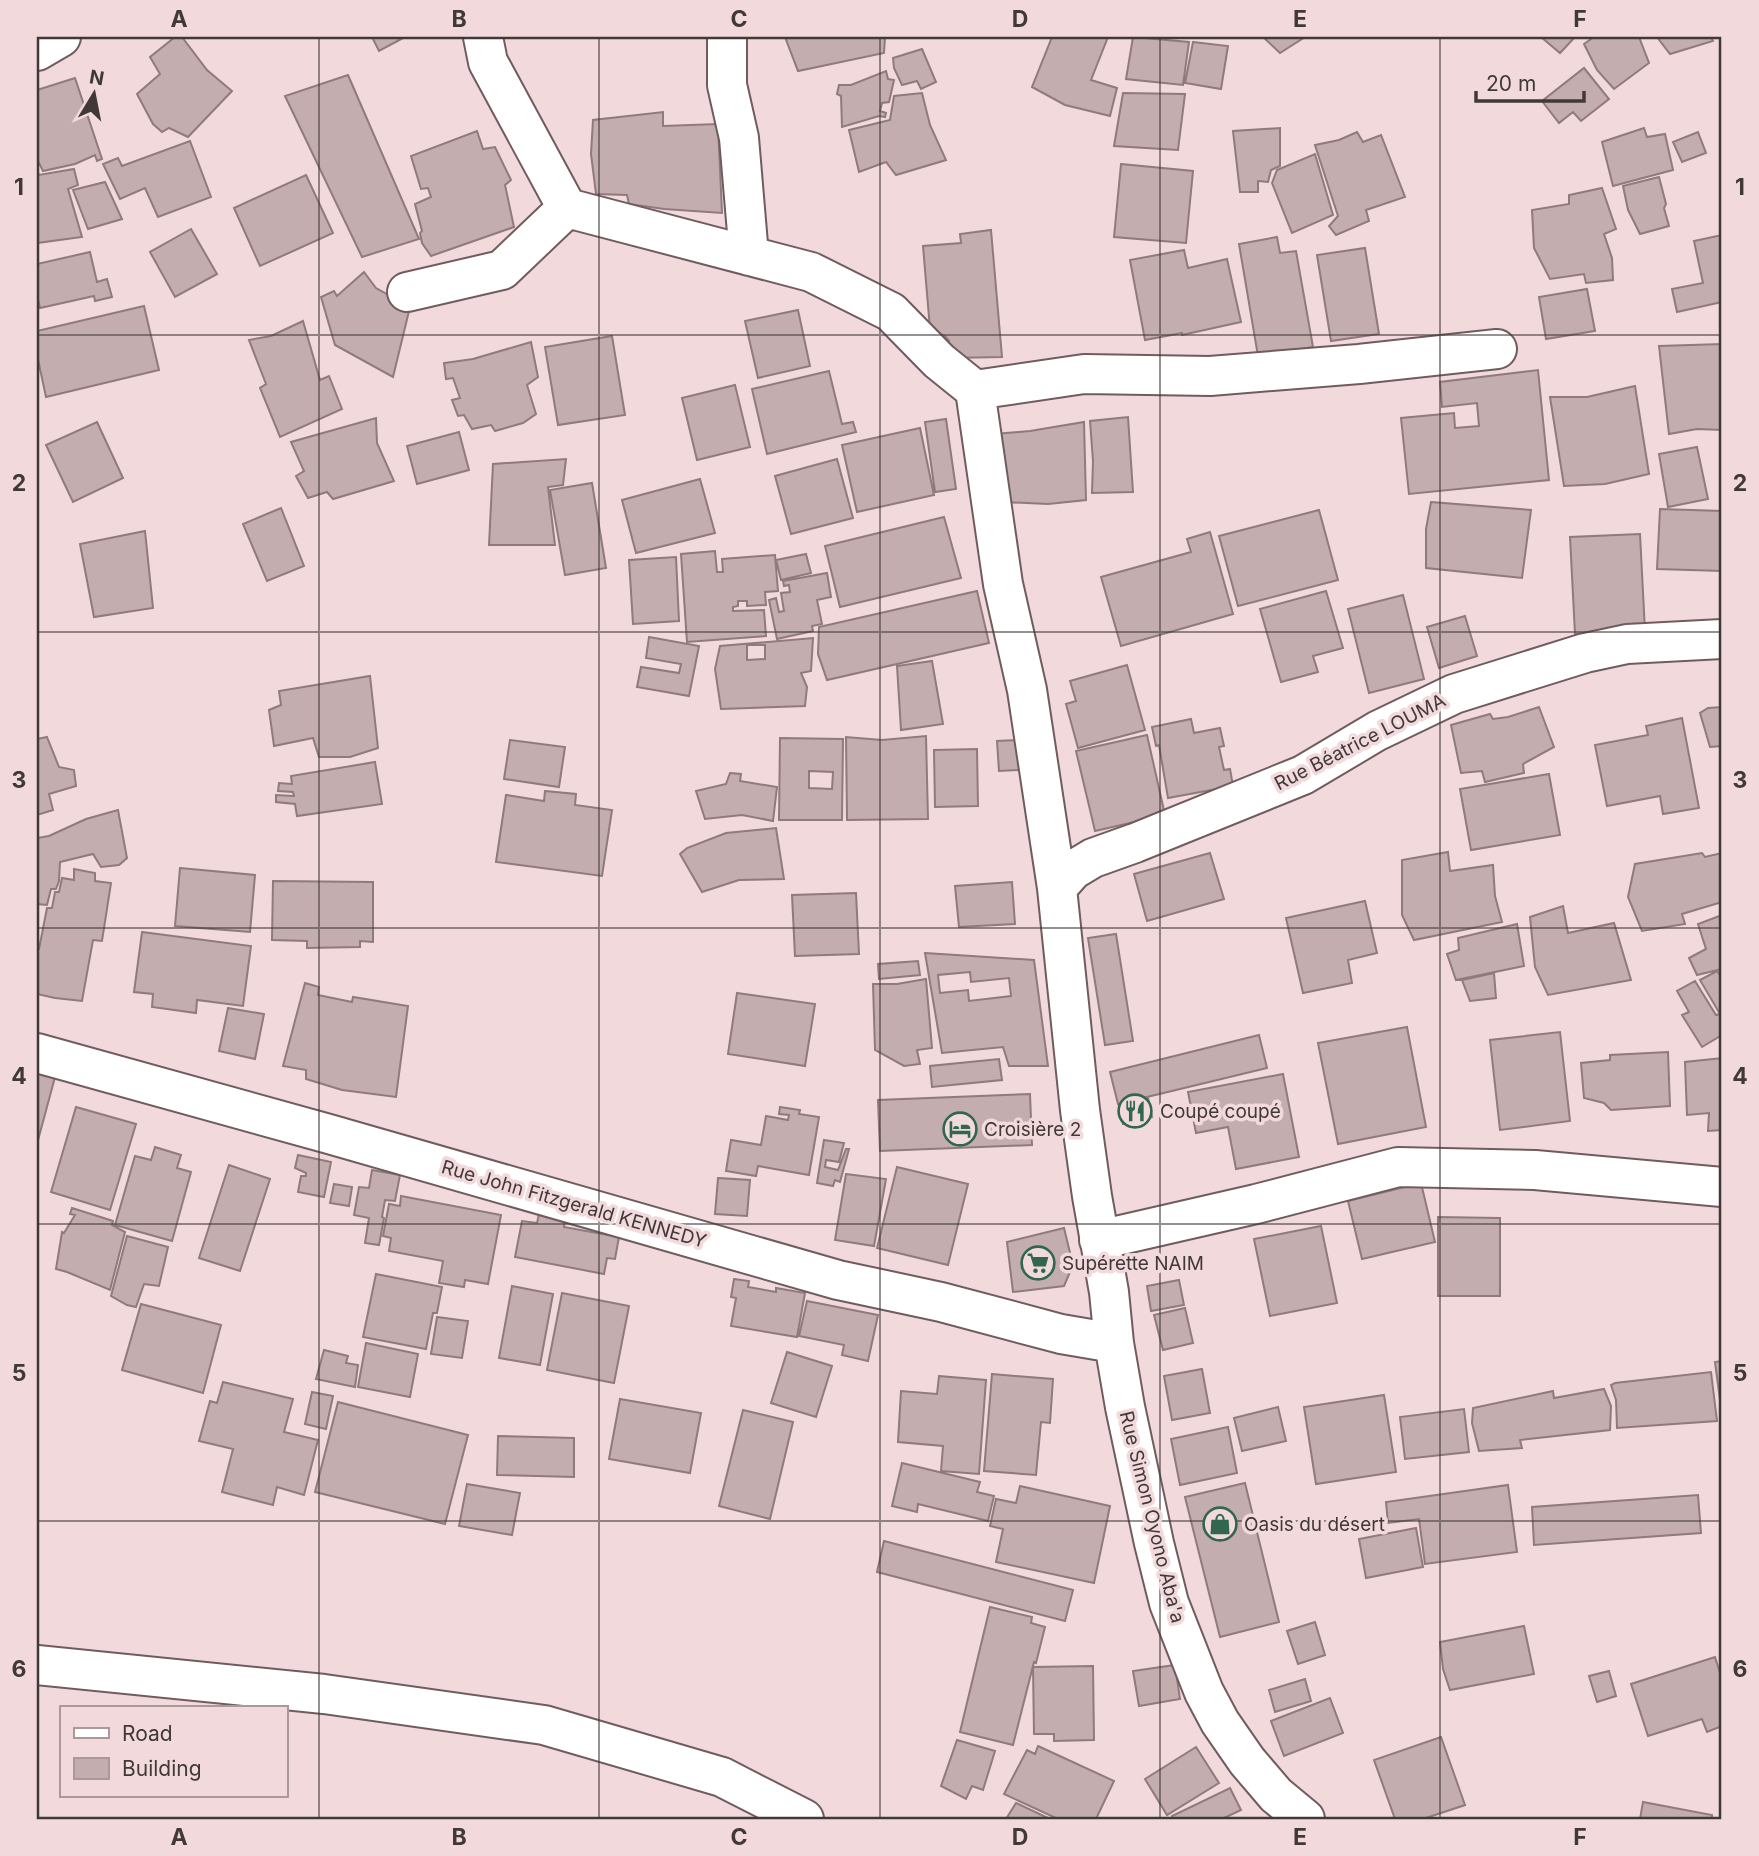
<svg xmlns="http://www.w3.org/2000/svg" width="1759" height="1856" viewBox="0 0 1759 1856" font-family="Inter,sans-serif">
	<rect width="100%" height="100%" fill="#f2dadc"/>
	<path fill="#c4adaf" stroke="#8f7a7c" stroke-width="2" fill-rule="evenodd" d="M175,37H182L207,70L232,91L188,137L169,128L162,132L153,124L137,94L160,74L150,57Z
		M372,37H405L379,51Z
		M785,37H885L884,53L798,71Z
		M1052,37H1108L1091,80L1117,88L1110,116L1065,105L1032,87Z
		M1133,37L1189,42L1183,85L1126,79Z
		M1263,37H1305L1280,53Z
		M1541,37H1575L1560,53Z
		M1594,37H1639L1649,63L1614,89L1597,70L1584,44Z
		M1657,37H1711L1713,41L1670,54Z
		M1193,42L1228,46L1221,89L1185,83Z
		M922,49L936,82L921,89L917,81L902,85L894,68L893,58Z
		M1584,68L1609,99L1581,121L1573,112L1559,123L1542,101Z
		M886,71L888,79L894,80L889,102L882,103L880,111L886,113L885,117L879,116L842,127L841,96L837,94L839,85H851Z
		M348,75L419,239L362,257L285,96Z
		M75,78L102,159L97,161L95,155L75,164L43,171L37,159V90Z
		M922,93L930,125L946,160L896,175L886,162L859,172L849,130L890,120L894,96Z
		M1123,93L1185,94L1178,150L1114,146Z
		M663,112V126L718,124L722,213L664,209L629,204L627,195L596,194L591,154L593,120Z
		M1280,128V166L1271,170L1268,182L1258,181V192H1240L1233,131Z
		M1644,128L1647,137L1665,134L1673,170L1613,186L1602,142Z
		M477,131L483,149L495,147L511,180L505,185L514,227L431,256L422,243L420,233L422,231L415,204L431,197L428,188L421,189L411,156Z
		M1357,132L1363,142L1381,135L1405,197L1366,210L1369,221L1336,235L1329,226L1338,216L1315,145L1339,140Z
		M1698,132L1706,153L1682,162L1673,142Z
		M190,141L211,197L158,217L145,188L120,199L103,164L118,158L122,166Z
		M1315,154L1333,215L1292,233L1272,183L1277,170Z
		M1121,164L1193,171L1186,243L1114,237Z
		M74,169L78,185L68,189L82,237L37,243V171L39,175Z
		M306,175L333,233L260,266L234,208Z
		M1659,177L1666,204L1664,208L1669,226L1640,234L1628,210L1623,186Z
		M105,182L122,219L88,229L73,190Z
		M1602,188L1616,229L1604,234L1612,258L1613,280L1586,283L1584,274L1550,279L1534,248L1532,210L1569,204V195Z
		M191,229L217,274L175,297L150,252Z
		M991,230L1002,357L950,358L949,341L945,336L930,329L923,246L961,243L960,234Z
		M1722,235V302L1677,312L1672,289L1703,283L1694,241Z
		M1277,237L1280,253L1296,251L1313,347L1258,356L1239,244Z
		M1365,248L1379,334L1331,341L1317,255Z
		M1184,250L1188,268L1227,259L1241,322L1182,335V333L1145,340L1130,260Z
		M90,252L97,282L107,279L112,297L95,301L94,296L40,308L37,295V264Z
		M364,272L376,288L410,307L393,377L335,345L321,297L334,291L337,296Z
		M1587,289L1595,331L1546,339L1539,297Z
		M144,306L159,370L46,397L37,355V331Z
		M798,310L810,366L758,378L745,321Z
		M303,321L320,380L329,376L342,409L280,437L260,388L266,384L249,340L271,336Z
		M612,336L625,415L558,425L545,347Z
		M531,342L538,377L527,385L536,414L523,423L495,431L491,425L472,429L464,415L458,416L452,400L460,398L453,378L446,379L444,363L473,359Z
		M1722,344V430L1697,429L1669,434L1659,346Z
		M1538,370L1549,480L1409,494L1401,418L1454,413L1455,428L1479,426L1477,403L1442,407L1440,382Z
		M829,371L842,424L853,422L856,432L767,454L752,389Z
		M735,385L750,447L697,460L682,398Z
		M1635,386L1649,474L1605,484L1564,486L1550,397H1587Z
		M1128,417L1133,492L1092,493L1093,461L1090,421Z
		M376,418L377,443L394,481L333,499L327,492L308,498L296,476L304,471L291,442Z
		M946,419L956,489L935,492L925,422Z
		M97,422L123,478L73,502L46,445Z
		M1084,422L1086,500L1048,504L1003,502L995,434L1030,431Z
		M920,428L934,495L857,512L842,445Z
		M459,432L469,470L417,484L407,446Z
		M1697,447L1708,499L1668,507L1659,454Z
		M566,459L563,485L548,487L555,545H489L493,464Z
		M837,459L853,518L791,534L775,476Z
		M700,479L715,533L636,553L622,500Z
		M592,483L606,568L565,575L550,490Z
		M1431,502L1531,510L1522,578L1426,568V529Z
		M281,508L304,566L267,581L243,524Z
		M1660,509L1722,511V571L1657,569Z
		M1319,510L1338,580L1238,606L1219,536Z
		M944,517L961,578L840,607L825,546Z
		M145,531L153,608L94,617L80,544Z
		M1210,532L1233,614L1121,646L1101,577L1191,552L1187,539Z
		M1640,534L1645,631L1575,634L1570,537Z
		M715,551L717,572H723L722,559L775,555L778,591L765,592L766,605L747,606V601H738V606L733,607V611L764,610L766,636L687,642L681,554Z
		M806,554L811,573L781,580L776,560Z
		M676,557L679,621L633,624L629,560Z
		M827,573L831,597L817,600L822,624L812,626L813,631L777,639L769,600L776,598L779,612L784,611L781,593L790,592L789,585L784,586L783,581Z
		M977,591L989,643L827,680L818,654L819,627Z
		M1326,591L1343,648L1313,656L1318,672L1281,682L1260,609Z
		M1403,595L1424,679L1369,693L1348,609Z
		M1465,616L1477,656L1439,668L1427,627Z
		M649,637L699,646L689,696L637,687L641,667L679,673L681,664L646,658Z
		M813,638L811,671L801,673L807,687L805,706L721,709L715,669L720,646ZM747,645H765V659L747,660Z
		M932,661L943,724L901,730L897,666Z
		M1127,665L1145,730L1078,748L1066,704L1076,701L1070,681Z
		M370,676L378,748L350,757H319L313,738L274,746L269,710L281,705L279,691Z
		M1539,707L1554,747L1523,764L1524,773L1485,782L1482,771L1461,773L1451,725L1490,714L1493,719L1508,717Z
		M1722,707V746L1710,747L1700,713L1708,708Z
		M1682,718L1699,808L1663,814L1660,796L1607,806L1595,745L1648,735L1646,726Z
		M1191,719L1194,733L1220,728L1224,746L1219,747L1224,770L1230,769L1233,786L1168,798L1159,745L1156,746L1152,727Z
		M1147,735L1165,815L1095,831L1076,751Z
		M926,736L928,819L847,820L846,737L882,740Z
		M47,737L59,767L74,770L76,786L49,794L53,810L37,815V739Z
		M780,738L843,739L842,820H779ZM809,771L833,772L832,789L809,788Z
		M510,740L565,747L559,787L504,779Z
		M1017,740L1019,770L999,771L997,741Z
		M977,749L978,806L935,807L934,750Z
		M375,762L382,804L297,816L295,804L276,802V795L294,796L293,792L278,791L279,783L292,784L291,776Z
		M730,773L741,774L740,781L777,787L773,821L742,815L705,819L696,791L726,784Z
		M1549,774L1560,835L1471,850L1460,789Z
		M545,791L576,794L575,805L612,810L602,876L496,862L506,795L544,801Z
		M118,810L127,858L119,865L101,867L93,854L60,862L59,881L56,889H51L47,905L37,904V838L49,836L86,819Z
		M776,828L784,879L739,880L702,892L680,854L687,848L726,833Z
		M1448,852L1450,871L1493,865L1495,896L1502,922L1414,940L1402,915V860Z
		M1210,853L1224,899L1147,921L1134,874Z
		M1702,853L1705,857L1722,853V902L1682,914L1685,924L1642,931L1628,897L1635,864Z
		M180,868L255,875L250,932L175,926Z
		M74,869L95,873V881L111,883L102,941L93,940L82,1001L55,998L37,994V949H39L47,908H52L55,892H59L62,878L74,880Z
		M273,881L373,882V942L360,941V947L307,948V941L272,940Z
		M1012,882L1015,924L959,927L955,886Z
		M856,893L859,954L795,956L792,895Z
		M1365,901L1377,953L1348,960L1352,983L1303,993L1286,918Z
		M1563,906L1568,933L1614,923L1631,980L1548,995L1535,967L1530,917Z
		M1722,915V969L1697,975L1689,958L1706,949L1698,924Z
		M1517,924L1524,966L1456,980L1447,954L1459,950L1458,938Z
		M142,932L251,946L243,1006L197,1000L196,1013L152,1007L153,994L134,992Z
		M1116,934L1133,1041L1105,1045L1088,938Z
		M925,953L1034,960L1048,1066H1009L1003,1047L942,1053ZM970,972L971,982L1009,978L1011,996L969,1001L968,990L940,993L938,975Z
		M918,961L920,975L879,979L878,964Z
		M1717,971L1722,978V1035L1702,1047L1682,1015L1689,1012L1677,991L1695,981L1716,1015L1720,1014L1700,980Z
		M1494,973L1496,998L1470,1001L1462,980Z
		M926,979L932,1048L917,1050L920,1064L904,1066L875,1050L873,984H897Z
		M305,983L319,987L318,995L352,1002L353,997L408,1006L396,1097L342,1090L306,1079V1070L283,1066Z
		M737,993L815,1004L805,1066L728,1054Z
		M228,1008L264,1014L255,1059L219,1051Z
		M1407,1027L1426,1127L1338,1144L1318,1043Z
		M1560,1032L1570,1121L1500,1130L1490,1040Z
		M1259,1035L1267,1068L1118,1104L1110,1072Z
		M1668,1052L1670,1106L1611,1110L1604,1103L1584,1098L1581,1063L1610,1060V1055Z
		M1722,1058V1130L1708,1131L1709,1113L1687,1115L1685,1062Z
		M999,1059L1002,1080L932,1087L930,1066Z
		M37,1072L55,1077L37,1144Z
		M1283,1074L1299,1157L1236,1169L1228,1127L1196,1133L1188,1092Z
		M1030,1094L1032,1145L880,1151L878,1100Z
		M1148,1098L1152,1117L1123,1124L1119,1106Z
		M76,1107L136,1124L110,1210L51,1192Z
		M780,1107L800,1110L799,1114L819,1117L809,1175L758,1166L756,1176L726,1171L731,1140L761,1145L766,1116L788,1120L789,1115L779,1114Z
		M824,1140L844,1143L839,1162L826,1160L825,1167L838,1170L846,1149H849L840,1182L835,1180L833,1186L817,1183Z
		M155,1147L181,1155L177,1168L191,1172L172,1241L115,1225L135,1156L151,1160Z
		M298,1155L331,1162L324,1197L298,1192L301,1176H306V1173L295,1168Z
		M229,1165L270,1179L240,1271L199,1258Z
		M897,1167L968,1184L948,1265L877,1248Z
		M372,1170L400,1175L395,1201L385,1200L382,1217L384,1218L379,1245L365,1243L369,1218L354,1215L359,1187L369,1188Z
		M846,1174L886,1179L874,1246L835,1240Z
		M718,1178L750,1180L747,1216L715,1214Z
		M1421,1183L1435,1242L1362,1259L1348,1201Z
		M334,1184L352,1187L349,1206L330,1203Z
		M401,1196L501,1215L488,1284L465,1280L464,1287L439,1283L443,1261L389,1251L391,1238L383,1236L389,1204L400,1206Z
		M72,1208L113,1221L112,1225L125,1232L110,1290L67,1272L56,1269L62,1232L64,1233L75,1215L70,1214Z
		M539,1214L565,1219L564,1227L619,1237L615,1259L607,1258L604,1274L515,1257L522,1221L537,1223Z
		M1438,1217L1500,1218V1296H1438Z
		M1321,1226L1337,1303L1270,1316L1254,1239Z
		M1064,1228L1073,1265L1064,1286L1013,1292L1007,1242Z
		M127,1236L168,1247L159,1286L144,1284L136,1307L127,1305L111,1296Z
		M376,1274L442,1287L437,1313H433L426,1349L363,1337Z
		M734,1279L749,1281L748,1287L776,1292V1288L805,1293L797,1337L731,1326L736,1298L731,1297Z
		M1179,1280L1184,1305L1151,1311L1147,1286Z
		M512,1286L553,1294L540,1365L499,1358Z
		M562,1293L629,1306L614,1383L547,1370Z
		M807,1301L878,1315L868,1361L842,1355L844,1345L799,1336Z
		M141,1304L221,1325L203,1393L122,1370Z
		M1185,1308L1193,1343L1163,1350L1154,1315Z
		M437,1317L468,1321L462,1358L431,1354Z
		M366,1343L418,1354L410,1397L358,1387Z
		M324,1350L348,1356L346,1363L358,1365L355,1387L316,1379Z
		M787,1352L832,1366L816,1417L771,1403Z
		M1722,1361V1415L1715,1362Z
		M1202,1369L1210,1413L1172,1420L1164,1376Z
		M1711,1372L1717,1421L1617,1428L1616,1400L1611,1385L1615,1383Z
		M992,1374L1053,1379L1050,1423L1041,1422L1036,1475L984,1471Z
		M939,1376L986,1380L979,1474L941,1471L943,1446L898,1442L901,1391L937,1394Z
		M223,1382L293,1399L284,1432L318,1440L304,1495L277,1487L273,1505L222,1492L233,1449L199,1441L210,1401L217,1403Z
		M1604,1389L1611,1406L1610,1430L1520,1440L1522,1448L1479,1451L1472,1423L1473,1408L1553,1391L1554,1398Z
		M312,1392L333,1396L326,1429L305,1424Z
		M1384,1395L1396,1472L1316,1484L1304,1407Z
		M620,1399L701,1413L690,1473L609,1459Z
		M338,1402L468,1435L445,1524L315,1492Z
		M1278,1407L1286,1441L1242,1451L1234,1418Z
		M1464,1409L1469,1452L1405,1459L1400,1417Z
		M743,1410L793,1422L770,1519L719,1506Z
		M1228,1427L1237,1473L1180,1485L1171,1439Z
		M498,1436L574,1438V1477L497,1475Z
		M902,1463L980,1482L977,1492L994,1496L988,1521L918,1504L917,1512L892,1506Z
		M1245,1483L1279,1622L1220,1637L1185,1497Z
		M467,1484L520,1493L512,1535L459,1526Z
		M1508,1485L1517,1552L1425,1564L1419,1519L1388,1523L1386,1502Z
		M1020,1486L1110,1506L1094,1583L996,1562L1003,1529L990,1526L996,1499L1016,1503Z
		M1698,1495L1701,1533L1534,1545L1532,1507Z
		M1416,1528L1423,1567L1366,1578L1359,1539Z
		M884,1541L1073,1590L1065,1621L877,1572Z
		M990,1607L1032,1617L1031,1623L1045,1627L1036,1663L1034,1662L1013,1745L960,1732Z
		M1315,1622L1325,1655L1298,1664L1287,1631Z
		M1524,1626L1534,1674L1450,1690L1443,1669L1440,1642Z
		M1715,1657L1722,1679V1726L1707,1732L1702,1719L1648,1736L1631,1684Z
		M1175,1665L1180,1699L1139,1706L1133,1671Z
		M1093,1666L1094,1740L1054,1741V1734H1034L1033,1667Z
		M1609,1671L1616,1696L1597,1702L1589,1676Z
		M1305,1679L1311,1701L1275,1712L1269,1690Z
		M1330,1698L1343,1733L1284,1756L1271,1721Z
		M1441,1737L1465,1805L1423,1819H1395L1374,1760Z
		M957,1740L995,1751L983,1790L972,1786L966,1799L941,1786Z
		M1038,1746L1114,1781L1096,1819H1058L1004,1794L1027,1750L1035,1754Z
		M1196,1747L1219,1783L1167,1815L1145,1779Z
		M1230,1788L1241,1810L1222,1819H1173L1172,1816Z
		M1643,1802L1712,1815V1819H1640Z
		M1016,1803L1050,1819H1006Z"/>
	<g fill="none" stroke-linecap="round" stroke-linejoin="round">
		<defs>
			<path id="minor" d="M483,37L488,62L567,208
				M727,37V85L739,138L749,256
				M37,51L61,37
				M407,292L502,270L567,208L811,272L891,312L939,361L975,390L1003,584L1027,690L1057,888L1080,1110L1092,1196L1109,1292L1114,1343L1125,1407L1154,1543L1169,1603L1204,1692L1220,1722L1247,1761L1276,1795L1305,1819
				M975,390L1084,374L1210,376L1359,364L1497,349
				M1057,888L1073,870L1093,858L1135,843L1303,775L1377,731L1454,694L1585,653L1627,644L1722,639
				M37,1053L329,1134L838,1280L941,1302L1061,1334L1114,1343
				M1099,1240L1256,1204L1398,1167L1535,1170L1722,1187
				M37,1665L324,1694L544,1725L722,1777L804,1819"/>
		</defs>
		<use href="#minor" stroke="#705c5e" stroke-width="42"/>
		<use href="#minor" stroke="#fff" stroke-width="38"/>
	</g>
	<path fill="none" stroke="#413838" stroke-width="2" stroke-opacity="0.55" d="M319,37V1819M599,37V1819M880,37V1819M1160,37V1819M1440,37V1819M37,335H1722M37,632H1722M37,928H1722M37,1224H1722M37,1521H1722"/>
	<defs>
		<symbol id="restaurant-ring" viewBox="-11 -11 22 22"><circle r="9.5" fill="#f2dadc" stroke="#30674e" stroke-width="1.5"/><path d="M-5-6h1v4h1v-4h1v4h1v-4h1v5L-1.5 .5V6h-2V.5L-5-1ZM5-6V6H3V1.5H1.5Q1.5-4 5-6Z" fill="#30674e"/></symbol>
		<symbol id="hotel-ring" viewBox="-11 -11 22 22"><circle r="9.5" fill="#f2dadc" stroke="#30674e" stroke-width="1.5"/><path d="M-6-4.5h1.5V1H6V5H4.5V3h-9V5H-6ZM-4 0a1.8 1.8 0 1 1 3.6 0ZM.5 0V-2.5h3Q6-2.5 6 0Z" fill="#30674e"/></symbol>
		<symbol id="supermarket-ring" viewBox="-11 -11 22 22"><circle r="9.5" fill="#f2dadc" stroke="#30674e" stroke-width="1.5"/><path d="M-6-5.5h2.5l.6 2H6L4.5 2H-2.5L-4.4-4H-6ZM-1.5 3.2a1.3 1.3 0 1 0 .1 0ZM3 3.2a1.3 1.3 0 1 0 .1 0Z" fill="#30674e"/></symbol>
		<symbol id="shop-ring" viewBox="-11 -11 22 22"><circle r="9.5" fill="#f2dadc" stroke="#30674e" stroke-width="1.5"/><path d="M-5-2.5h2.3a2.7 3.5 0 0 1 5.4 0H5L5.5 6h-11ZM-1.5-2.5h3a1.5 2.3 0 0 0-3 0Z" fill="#30674e"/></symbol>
	</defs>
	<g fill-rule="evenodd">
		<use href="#restaurant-ring" x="1116" y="1092" width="38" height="38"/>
		<use href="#hotel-ring" x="941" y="1110" width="38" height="38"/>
		<use href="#supermarket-ring" x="1019" y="1244" width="38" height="38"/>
		<use href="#shop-ring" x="1201" y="1505" width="38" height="38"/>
	</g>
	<g text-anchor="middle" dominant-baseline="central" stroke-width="7" stroke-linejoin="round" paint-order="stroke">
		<g font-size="19" fill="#413838" stroke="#f2dadc">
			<text transform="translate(1360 742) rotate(-27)">Rue Béatrice LOUMA</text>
			<text transform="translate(574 1204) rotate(16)">Rue John Fitzgerald KENNEDY</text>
			<text transform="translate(1152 1517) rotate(76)">Rue Simon Oyono Aba'a</text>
		</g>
		<g font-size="19" fill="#413838" stroke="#f2dadc" text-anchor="start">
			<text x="1160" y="1111">Coupé coupé</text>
			<text x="984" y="1129">Croisière 2</text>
			<text x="1062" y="1263">Supérette NAIM</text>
			<text x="1244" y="1524">Oasis du désert</text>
		</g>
	</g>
	<rect width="1759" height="1856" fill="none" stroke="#f2dadc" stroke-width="77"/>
	<rect x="60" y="1706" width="228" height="91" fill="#f2dadc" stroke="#ab999a" stroke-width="2"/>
	<rect x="74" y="1728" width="35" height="10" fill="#ffffff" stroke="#ab999a" stroke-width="2"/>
	<text x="122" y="1741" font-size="21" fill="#413838">Road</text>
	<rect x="74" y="1758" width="35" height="21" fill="#c4adaf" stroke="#ab999a" stroke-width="2"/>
	<text x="122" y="1776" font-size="21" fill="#413838">Building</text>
	<g transform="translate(94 94) rotate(10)" stroke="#f2dadc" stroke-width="5" paint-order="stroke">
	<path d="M0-5L12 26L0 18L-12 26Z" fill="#413838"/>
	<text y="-10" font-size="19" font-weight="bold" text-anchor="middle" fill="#413838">N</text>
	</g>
	<path d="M1476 91v10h108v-10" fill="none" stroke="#413838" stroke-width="3.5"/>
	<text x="1486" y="91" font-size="21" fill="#413838" stroke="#f2dadc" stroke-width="5" paint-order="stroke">20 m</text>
	<rect x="38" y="38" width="1682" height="1780" fill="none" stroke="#413838" stroke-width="2.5"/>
	<g font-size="23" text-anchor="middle" font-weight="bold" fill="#413838">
		<text x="179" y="27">A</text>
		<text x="459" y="27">B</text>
		<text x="739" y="27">C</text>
		<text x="1020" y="27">D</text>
		<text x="1300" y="27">E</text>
		<text x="1580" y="27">F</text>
		<text x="19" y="195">1</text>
		<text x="1740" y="195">1</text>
		<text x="19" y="491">2</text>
		<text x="1740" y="491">2</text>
		<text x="19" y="788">3</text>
		<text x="1740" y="788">3</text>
		<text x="19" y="1084">4</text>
		<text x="1740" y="1084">4</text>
		<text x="19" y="1381">5</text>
		<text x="1740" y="1381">5</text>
		<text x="19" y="1677">6</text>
		<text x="1740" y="1677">6</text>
		<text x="179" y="1845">A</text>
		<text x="459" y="1845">B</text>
		<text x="739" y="1845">C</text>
		<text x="1020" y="1845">D</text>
		<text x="1300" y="1845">E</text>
		<text x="1580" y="1845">F</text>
	</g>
</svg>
